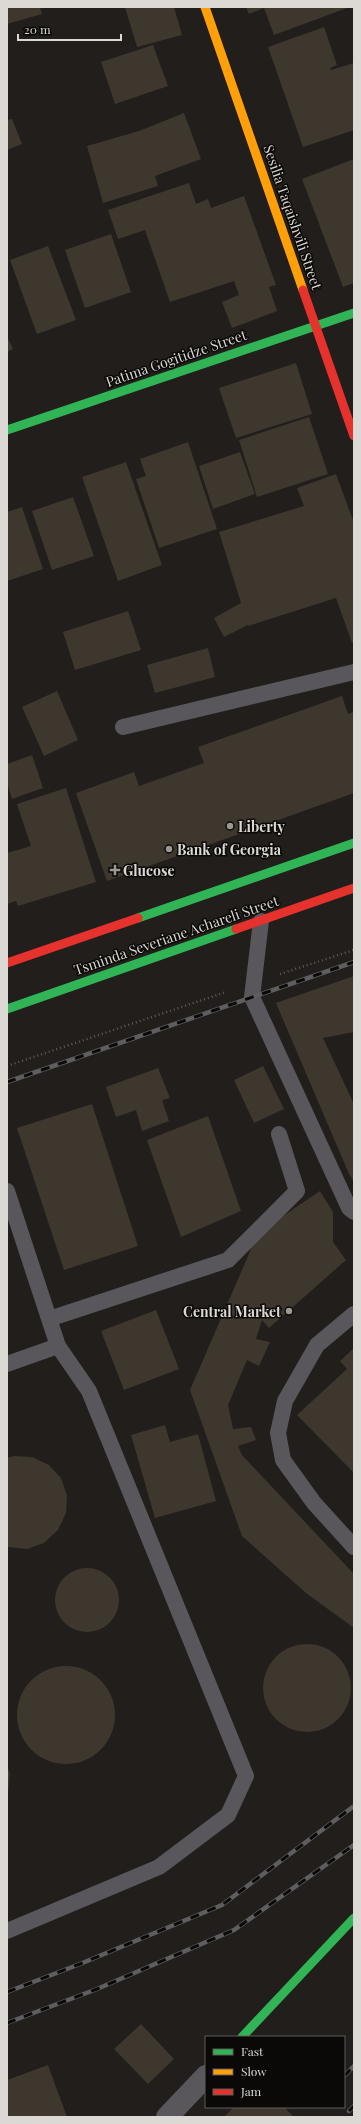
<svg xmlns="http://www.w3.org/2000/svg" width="361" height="2124" viewBox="0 0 361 2124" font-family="'Playfair Display',serif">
	<rect width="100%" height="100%" fill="#211e1b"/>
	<path fill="#3e372d" d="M7,7H40L42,14L7,24Z
		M125,7H174L182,35L137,47Z
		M246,7H346L347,8L274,35L264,8L249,14Z
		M324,27L337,65L330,68L331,70L354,63V130L303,147L268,47Z
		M153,45L168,86L115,104L101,62Z
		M184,113L201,159L155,176L158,186L103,203L87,146L139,131Z
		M12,119L22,144L7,150V120Z
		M354,159V283L343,287L302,179Z
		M189,183L196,204L208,199L211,208L244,196L276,285L269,287L277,311L232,328L222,302L239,295L234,281L170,302L145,230L118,239L108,210Z
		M111,234L131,292L85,308L65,250Z
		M48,246L76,320L37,334L10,260Z
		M7,336L13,349L7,352Z
		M296,363L312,414L236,438L219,388Z
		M309,417L328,474L257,497L239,440Z
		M188,442L217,529L159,548L136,479L146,476L140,459Z
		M240,452L255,494L213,509L199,466Z
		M126,462L162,565L118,581L82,477Z
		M336,474L354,523V642L352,643L336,598L248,626V625L224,637L214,618L241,603L219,532L304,506L297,488Z
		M73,497L94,556L52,570L32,511Z
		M22,507L43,569L7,581V512Z
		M128,611L141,650L75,670L63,632Z
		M208,648L215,677L155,693L147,665Z
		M57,691L78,740L44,756L22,707Z
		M342,696L348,714L354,712V793L107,881L76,793L134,772L139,786L204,763L198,747Z
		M32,755L43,788L12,799L7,783V764Z
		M66,788L96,882L18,906L16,901L7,904V853L31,846L17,804Z
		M354,976V1032L323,1038L354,1104V1182L349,1174L276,1003Z
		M263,1066L284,1109L254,1123L234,1080Z
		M158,1068L170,1098L162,1100L169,1121L142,1131L136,1110L116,1117L106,1087Z
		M92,1104L138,1246L64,1270L17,1128Z
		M208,1116L241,1211L181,1237L147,1140Z
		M320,1191L333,1212V1242L346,1260L269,1328L262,1320L256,1339L270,1342L259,1366L247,1360L228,1405L233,1429L251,1427L256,1440L238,1446L242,1455L354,1574V1628L306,1593L242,1536L190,1390L258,1233Z
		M156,1310L179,1369L124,1390L101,1331Z
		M354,1348V1473L297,1415L347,1369L340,1361Z
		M165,1425L170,1442L198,1434L216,1501L155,1518L131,1435Z
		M14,1456L32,1457L49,1465L61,1478L67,1496L66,1513L58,1530L44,1543L27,1549L7,1547V1458Z
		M55 1600a32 32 0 1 1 64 0a32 32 0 1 1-64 0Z
		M263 1688a44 44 0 1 1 88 0a44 44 0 1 1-88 0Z
		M17 1715a49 49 0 1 1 98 0a49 49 0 1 1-98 0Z
		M7,1765L10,1774L8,1793H7Z
		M141,2024L174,2059L148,2084L114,2049Z
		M48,2065L67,2117H7V2080Z
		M234,2107H284L294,2117H224Z"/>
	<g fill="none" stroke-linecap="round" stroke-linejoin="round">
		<path stroke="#5d5b5e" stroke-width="2.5" stroke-dasharray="1 3" stroke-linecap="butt" d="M280,974L354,950
			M7,1066L226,992"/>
		<path stroke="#59575c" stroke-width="16" d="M123,727L354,672
			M261,921L252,997L349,1208L354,1212
			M7,1191L58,1346L89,1391L246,1776L228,1815L159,1867L7,1931
			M354,1314L317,1345L285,1401L278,1433L283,1460L314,1503L354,1547
			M49,1319L228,1260L297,1191L279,1134
			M7,1364L58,1346"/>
		<path stroke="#59575c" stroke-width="22" d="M167,2117L206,2076"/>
		<path stroke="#30b455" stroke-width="9" d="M7,430L354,313
			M138,918L354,843
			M7,1009L236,929
			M242,2037L354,1918"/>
		<path stroke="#ff9f0a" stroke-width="9" d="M205,7L303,290"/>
		<path stroke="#e5322d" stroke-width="9" d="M303,290L354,436
			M236,929L354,888
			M7,963L138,918"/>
		<defs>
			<path id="rail" d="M7,1082L354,962
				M7,1992L80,1964L222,1905L354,1806
				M7,2023L97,1989L234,1930L354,1845
				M344,2076L354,2066
				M349,2111L354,2106"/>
		</defs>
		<use href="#rail" stroke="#5f5d5f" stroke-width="4.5"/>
		<use href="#rail" stroke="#0b0907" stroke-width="3" stroke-dasharray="9" stroke-linecap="butt"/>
	</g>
	<g fill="#9b9793" stroke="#0b0907" stroke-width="1.5">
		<circle cx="230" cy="826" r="4"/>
		<circle cx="169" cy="849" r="4"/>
		<path d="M113 864h4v4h4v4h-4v4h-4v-4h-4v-4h4z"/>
		<circle cx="289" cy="1311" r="4"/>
	</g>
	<g text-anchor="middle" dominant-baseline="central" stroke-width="3" stroke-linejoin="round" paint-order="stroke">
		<g font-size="14" fill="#dcd8d4" stroke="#0b0907">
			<text transform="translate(293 217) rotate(71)">Sesilia Taqaishvili Street</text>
			<text transform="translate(176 358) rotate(-19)">Patima Gogitidze Street</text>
			<text transform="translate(176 935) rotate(-19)">Tsminda Severiane Achareli Street</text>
		</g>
		<g font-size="14" font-weight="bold" fill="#dcd8d4" stroke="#0b0907" text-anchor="start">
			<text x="238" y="826">Liberty</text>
			<text x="177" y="849">Bank of Georgia</text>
			<text x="123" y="870">Glucose</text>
			<text x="281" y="1311" text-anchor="end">Central Market</text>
		</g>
	</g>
	<rect width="361" height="2124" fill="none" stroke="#dcd8d4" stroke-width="16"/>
	<rect x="205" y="2036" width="140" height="72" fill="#0b0907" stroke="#5f5c59"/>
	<rect x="213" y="2049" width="20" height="6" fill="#30b455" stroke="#5f5c59"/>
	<text x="241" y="2056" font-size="12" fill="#dcd8d4">Fast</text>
	<rect x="213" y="2069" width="20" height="6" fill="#ff9f0a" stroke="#5f5c59"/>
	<text x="241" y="2076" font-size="12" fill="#dcd8d4">Slow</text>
	<rect x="213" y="2089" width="20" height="6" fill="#e5322d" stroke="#5f5c59"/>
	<text x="241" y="2096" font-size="12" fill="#dcd8d4">Jam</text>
	<path d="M18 34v6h103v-6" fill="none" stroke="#dcd8d4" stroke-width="2"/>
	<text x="24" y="34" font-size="12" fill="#dcd8d4" stroke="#0b0907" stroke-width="3" paint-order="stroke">20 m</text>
</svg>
